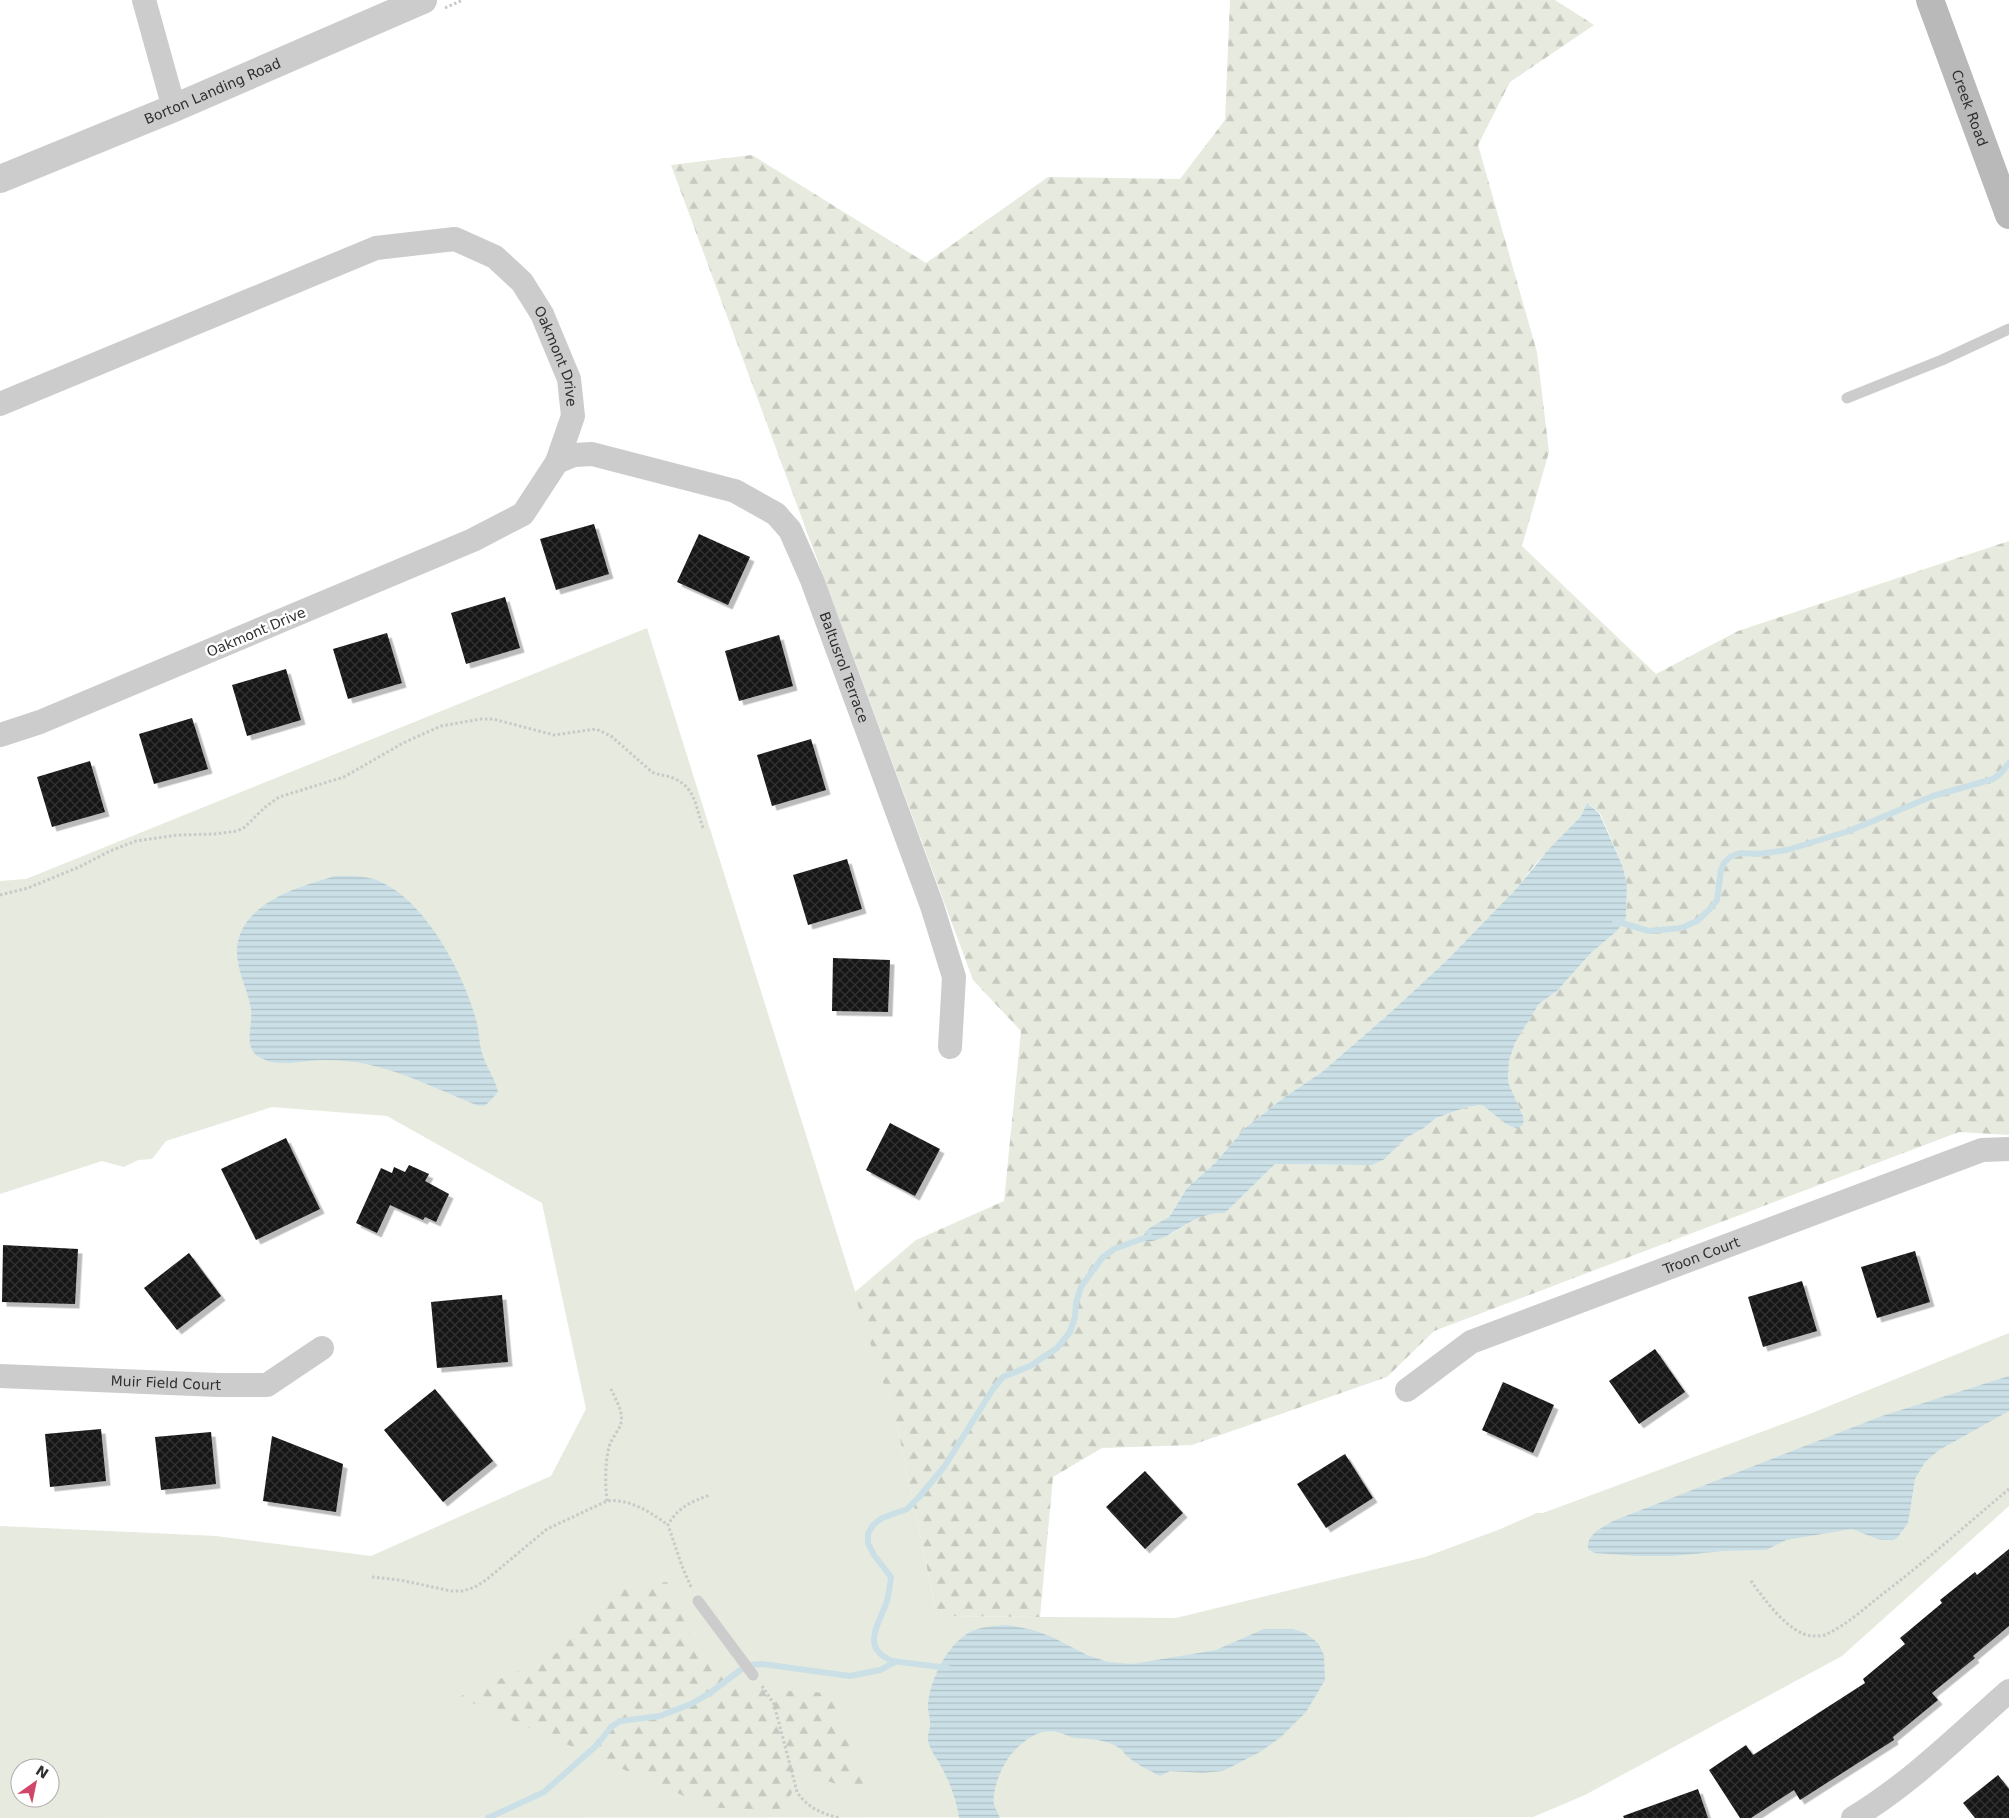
<svg xmlns="http://www.w3.org/2000/svg" width="2009" height="1818" viewBox="0 0 2009 1818" font-family="'DejaVu Sans',sans-serif">
	<defs>
		<pattern id="forest-firs" width="22" height="20" patternUnits="userSpaceOnUse" patternTransform="scale(1.25)"><rect width="22" height="20" fill="#e7eade"/><path d="M5 1l3.5 6h-7zM16 11l3.5 6h-7z" fill="#c6c9bf"/></pattern>
		<pattern id="water-rules" width="6" height="5" patternUnits="userSpaceOnUse" patternTransform="scale(1.25)"><rect width="6" height="5" fill="#cae0e6"/><path d="M0 2.5h6" fill="none" stroke="#aec0c6"/></pattern>
		<pattern id="building-cross-hatch" width="8" height="8" patternUnits="userSpaceOnUse" patternTransform="scale(1.25)"><rect width="8" height="8" fill="#161616"/><path d="M0 0l8 8M0 8l8-8" fill="none" stroke="#303030"/></pattern>
		<filter id="shadow"><feDropShadow dx="4.5" dy="4.5" stdDeviation="0" flood-color="#0004"/></filter>
	</defs>
	<rect width="100%" height="100%" fill="#fff"/>
	<path fill="#e7eade" fill-rule="evenodd" d="M647,628L897,1425L937,1616L1176,1618L1425,1557L1498,1530L1537,1513H1543L1807,1415L2009,1333V1506L1842,1656L1585,1795L1533,1817L0,1818V1526L216,1536L371,1556L551,1476L586,1409L542,1203L387,1116L272,1107L166,1141L152,1159L138,1160L124,1167L102,1161L0,1194V881L26,879ZM20,1768H50V1798H20Z"/>
	<path fill="url(#forest-firs)" fill-rule="evenodd" d="M1230,0H1555L1594,25L1510,82L1478,145L1537,352L1549,452L1522,546L1656,674L1738,631L2009,541V1135L1959,1132L1434,1331L1387,1377L1192,1445L1102,1448L1053,1477L1040,1617L937,1616L897,1425L854,1293L916,1240L1004,1201L1021,1031L973,980L671,165L752,155L926,263L1048,177L1180,179L1225,120ZM1587,803L1600,813L1623,867L1627,886L1626,918L1617,931L1591,953L1557,991L1539,1004L1515,1043L1509,1061L1508,1082L1523,1116L1517,1129L1506,1124L1489,1109L1481,1105L1467,1107L1436,1118L1424,1128L1406,1138L1379,1162L1369,1165L1275,1164L1225,1213L1217,1212L1199,1217L1169,1235L1143,1236L1151,1227L1168,1218L1187,1188L1216,1162L1245,1128L1286,1096L1322,1072L1392,1011L1446,961L1515,890L1533,867L1581,816Z
		M667,1582L692,1638L734,1688L831,1693L867,1794L803,1773L781,1812L709,1807L459,1697L554,1655L622,1588Z"/>
	<path fill="url(#water-rules)" d="M1587,803L1599,813L1623,867L1627,886L1626,918L1617,931L1591,953L1557,991L1539,1004L1515,1043L1509,1061L1508,1082L1523,1116C1525,1123 1522,1126 1517,1129L1506,1124L1485,1107L1481,1105L1467,1107L1436,1118L1424,1128L1406,1138L1383,1160L1372,1165L1275,1164L1225,1213C1191,1211 1176,1239 1146,1242L1143,1239L1145,1232L1151,1227L1169,1217L1187,1188L1216,1162L1245,1128L1286,1096L1322,1072L1392,1011L1446,961L1515,890L1551,847L1581,816Z
		M335,876C347,876 361,875 373,879C423,894 465,975 477,1023C479,1033 479,1043 482,1053C486,1067 495,1078 498,1092L486,1105L479,1106C438,1090 398,1068 354,1062C339,1060 324,1059 309,1061C292,1063 276,1066 261,1058C242,1049 253,1027 251,1010C249,994 241,979 238,963C228,907 294,888 335,876Z
		M2009,1376V1411L1939,1450L1925,1462L1915,1479L1908,1523L1897,1538L1893,1540H1880L1852,1529L1786,1540L1766,1550L1724,1551L1673,1556H1637L1595,1553L1588,1549C1586,1534 1602,1528 1613,1521L1882,1416Z
		M1008,1625L1033,1630L1052,1637L1087,1655L1108,1662L1133,1664L1216,1650L1264,1629H1293L1305,1633L1318,1643L1324,1655L1325,1680L1306,1712L1281,1737L1260,1752L1223,1771L1202,1773L1170,1771L1160,1776C1149,1770 1137,1765 1127,1756C1124,1754 1123,1750 1119,1748C1106,1739 1091,1739 1075,1738C1069,1737 1063,1733 1057,1732C1037,1727 1017,1745 1007,1760C1000,1771 992,1791 994,1804C995,1808 998,1814 1000,1818H959C957,1801 950,1783 942,1768C937,1758 930,1751 928,1740C927,1735 930,1731 930,1726C931,1718 927,1710 928,1703C931,1678 947,1645 970,1632C982,1626 995,1626 1008,1625Z"/>
	<g fill="none" stroke-linecap="round" stroke-linejoin="round">
		<path stroke="#cae0e6" stroke-width="6" d="M1615,921L1649,931L1681,928L1697,921L1710,909L1717,900L1721,870L1724,863L1730,857L1740,853L1759,854L1787,850L1849,831L1933,796L1993,779L2001,773L2009,763
			M948,1668L892,1661C859,1647 880,1623 887,1601C889,1593 890,1585 891,1577L874,1555L868,1543V1534L873,1525L882,1518L907,1509L919,1497L944,1467L993,1389L1003,1377L1030,1366L1057,1348L1070,1332L1075,1317L1076,1303L1081,1287L1102,1258L1114,1249L1150,1236
			M488,1818L544,1792L597,1745L611,1727L620,1721L660,1716L691,1704L710,1693L743,1668L751,1665L762,1664L850,1676L880,1670L895,1662"/>
	</g>
	<path fill="url(#building-cross-hatch)" filter="url(#shadow)" d="M594,524L609,574L556,590L540,539Z
		M699,534L750,557L728,605L677,582Z
		M505,597L520,648L466,664L451,613Z
		M387,633L402,683L348,699L333,649Z
		M779,635L793,686L739,701L725,651Z
		M286,669L301,720L247,736L232,685Z
		M192,718L208,769L154,784L139,734Z
		M811,739L826,790L772,806L757,755Z
		M90,761L105,812L52,827L37,777Z
		M847,859L862,909L808,925L793,875Z
		M833,958L890,960L888,1012L832,1011Z
		M890,1123L940,1149L915,1196L866,1170Z
		M286,1138L320,1209L256,1240L221,1169Z
		M409,1165L429,1174L425,1181L449,1194L436,1222L425,1217L423,1220L390,1205L377,1233L356,1223L381,1168L392,1173L394,1167L405,1172Z
		M3,1245L78,1249L75,1304L2,1302Z
		M1915,1251L1930,1302L1877,1318L1861,1267Z
		M189,1253L221,1296L177,1330L144,1288Z
		M1802,1281L1817,1331L1763,1347L1748,1297Z
		M502,1295L508,1362L437,1368L431,1302Z
		M1655,1349L1685,1392L1639,1424L1609,1381Z
		M1503,1382L1554,1405L1533,1453L1482,1430Z
		M435,1389L493,1461L443,1502L384,1430Z
		M101,1429L106,1481L50,1487L45,1434Z
		M211,1432L216,1484L161,1490L155,1437Z
		M272,1436L343,1464L336,1512L263,1501Z
		M1345,1454L1373,1498L1326,1528L1297,1484Z
		M1145,1471L1183,1513L1145,1549L1106,1507Z
		M2009,1549V1626L1973,1656L1975,1658L1932,1693L1938,1700L1893,1737L1894,1740L1800,1800L1794,1790L1751,1818H1740L1709,1770L1746,1745L1753,1755L1865,1683L1863,1679L1905,1644L1900,1638L1942,1603L1940,1600L1975,1572L1977,1575Z
		M1998,1775L2009,1789V1818H1975L1963,1803Z
		M1698,1789L1708,1818H1624L1623,1816Z"/>
	<g fill="none" stroke-linecap="round" stroke-linejoin="round">
		<path stroke="#c9c9c9" stroke-width="3" stroke-dasharray="2.5 2.5" stroke-linecap="butt" d="M445,8L463,0
			M0,895L28,888L79,867L110,851L136,841L178,835L215,834L237,831L245,827L264,808L279,797L344,777L403,743L441,726L481,719H493L554,735L596,729L611,736L652,772C660,776 668,775 675,779C696,788 696,809 703,828
			M607,1501C605,1484 605,1463 609,1447C611,1439 617,1433 620,1426C625,1414 616,1400 611,1389
			M372,1577L400,1580L451,1591H463L475,1587L486,1580L547,1529L607,1501C629,1498 652,1513 668,1525
			M1751,1581C1764,1599 1789,1634 1812,1636C1817,1636 1824,1636 1827,1634C1846,1625 1864,1609 1880,1596C1925,1562 1966,1525 2009,1489
			M691,1587L682,1566L668,1525C677,1508 692,1501 710,1495
			M762,1686L774,1704L797,1792C808,1808 821,1813 839,1818"/>
		<path stroke="#ccc" stroke-width="11" d="M1847,398L1942,360L2009,329
			M698,1601L753,1675"/>
		<g stroke="#ccc" stroke-width="24">
			<path d="M144,0L174,108"/>
			<path id="s1" d="M0,404L376,248L455,239L495,257L522,282L542,314L569,379L573,416L557,462L523,514L473,540L40,722L0,735"/>
			<path id="s2" d="M557,462L574,455L592,454L735,491L776,514L790,530L812,580L932,906L954,977L950,1047"/>
			<path id="s3" d="M0,1376L218,1385H267L322,1348"/>
			<path id="s4" d="M1407,1390L1471,1342L1982,1150L2009,1149"/>
			<path d="M1853,1818C1910,1784 1959,1735 2009,1691"/>
		</g>
		<path stroke="#ccc" stroke-width="28" id="s5" d="M0,179L174,108L423,0"/>
		<path stroke="#b9b9b9" stroke-width="28" id="s6" d="M1930,0L2009,215"/>
	</g>
	<g text-anchor="middle" dominant-baseline="central" stroke-width="5" stroke-linejoin="round" paint-order="stroke">
		<g font-size="14" fill="#2f2f2f" stroke="#fff">
			<text stroke="none"><textPath href="#s5" startOffset="230">Borton Landing Road</textPath></text>
			<text stroke="none"><textPath href="#s6" startOffset="115">Creek Road</textPath></text>
			<text stroke="none"><textPath href="#s1" startOffset="650">Oakmont Drive</textPath></text>
			<text transform="translate(256 632) rotate(-23)">Oakmont Drive</text>
			<text stroke="none"><textPath href="#s2" startOffset="400">Baltusrol Terrace</textPath></text>
			<text stroke="none"><textPath href="#s4" startOffset="326">Troon Court</textPath></text>
			<text stroke="none"><textPath href="#s3" startOffset="166">Muir Field Court</textPath></text>
		</g>
	</g>
	<g transform="translate(35 1783) rotate(33)"><circle r="24" fill="#ffffff" stroke="#acacac"/>
	<path d="M0-4L9 19L0 12L-9 19Z" fill="#d14568"/>
	<text y="-8" font-size="14" font-weight="bold" text-anchor="middle" fill="#2f2f2f">N</text>
	</g>
</svg>
